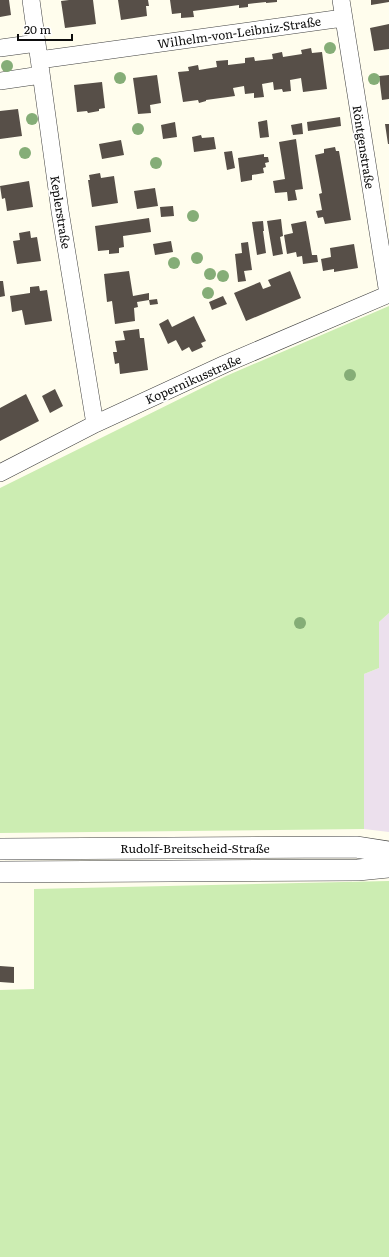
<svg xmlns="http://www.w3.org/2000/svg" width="389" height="1257" viewBox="0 0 389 1257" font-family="Literata,serif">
	<rect width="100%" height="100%" fill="#fffded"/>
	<path fill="#ece0ed" d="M389,613V832L364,829V674L379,668V622Z"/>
	<path fill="#ccedb2" d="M389,306V613L379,622V668L364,674V829L0,833V488L226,376Z
		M389,881V1257H0V990L34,989V889Z"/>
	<path fill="#574f48" d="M0,0H9L11,15L0,17Z
		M69,0H93L96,24L65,28L61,1Z
		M118,0H148L149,6H146L147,16L121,20Z
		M170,0H277V2L266,3V2L248,4V7L239,8V5L193,11L194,17L181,18V13L172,14Z
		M371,0H389V2L371,5Z
		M389,24V49L374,51L370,28Z
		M311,48L312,53L322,52L327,89L303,92L301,78L290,80L291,91L283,92L282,89L274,90L273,82L262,84L264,97L254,98V93L245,94L244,86L233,88L235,96L206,100V101L199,103L198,100L183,102L178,72L189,71L188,67L198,65L199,70L217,67L216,61L228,60V65L245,63V58L254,57L255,61L273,59L272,54L282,52L283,57L302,54L301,50Z
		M157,75L161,103L150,105L151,113L138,114L133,78Z
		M389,75V99L382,100L379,76Z
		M102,82L105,108L99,109V111L88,113L87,111L77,112L74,85Z
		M18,109L22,136L0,139V111Z
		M340,117L341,126L308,131L307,122Z
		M267,120L269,137L260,138L258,122Z
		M175,122L177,137L163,139L161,125Z
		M302,123L303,134L293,135L291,125Z
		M385,124H389V144H388Z
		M201,135L202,138L214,137L216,149L194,152L192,137Z
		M296,139L303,189L295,190L297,200L288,201L287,192L275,193L273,181L285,179L279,142Z
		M121,140L124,155L102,159L99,144Z
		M335,147L336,151H339L351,220L325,224L323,217L318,218L316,211L322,210L319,194L322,193L315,155L324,153V149Z
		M232,151L235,168L227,170L224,152Z
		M264,154V157H268L269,162L265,163L266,167L263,168L264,173L252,175V180L241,182L238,158Z
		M100,173L101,178L114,176L118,203L92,207L88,180H90L89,175Z
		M29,181L33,207L7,211L5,198L2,199L0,186Z
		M155,188L158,206L137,209L134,191Z
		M173,206L174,216L161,217L160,207Z
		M149,218L151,232L123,236L124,247L119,248V253L109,254V250L98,251L95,226Z
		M281,219L283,236L280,237L283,254L273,256L267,221Z
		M263,221L264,231H263L266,253L257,255L252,222Z
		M306,221L312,255H317L318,262L303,264L302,256L297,257L296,252L287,254L284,235L293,233L291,224Z
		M30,231L31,238L37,237L41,261L17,264L13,241L20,240L19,233Z
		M171,241L173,252L155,255L153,244Z
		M248,242L252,270L244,271L246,281L238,282L235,254L242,253L241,243Z
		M354,244L358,268L334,272V269L323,271L321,259L331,257L330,248Z
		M129,271L133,296L149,293V300L157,299L158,304L150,305L149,300L137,302L138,307L134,308L135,321L115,324L112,301L107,302L104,274Z
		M290,271L301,298L246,321L234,293L260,282L263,289L271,286L268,280Z
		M0,281H3L5,296L0,297Z
		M39,286L40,291L47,290L52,321L25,325L22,310L12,312L10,296L30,293V287Z
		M223,296L227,304L212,310L209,302Z
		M194,316L206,341L201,343L203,347L192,352L189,347L182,351L176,340L168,344L159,324L168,319L172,327Z
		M139,329L140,338H144L148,370L120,374L119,363L115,364L113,352H117L115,341L125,340L123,331Z
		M55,389L63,406L50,413L42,396Z
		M26,394L39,421L0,441V408Z
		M0,966L14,967V983L0,982Z"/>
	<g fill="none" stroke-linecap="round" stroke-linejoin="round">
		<defs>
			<path id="minor" d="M31,0L60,211L95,424
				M341,0L388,294
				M0,48L37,43
				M39,60L343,18
				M0,81L41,75
				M0,473L95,424L225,364L389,294"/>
			<path id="tertiary" d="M0,849L356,847L389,852
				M0,872L358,870L389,867"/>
		</defs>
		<use href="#minor" stroke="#404040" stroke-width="18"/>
		<use href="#tertiary" stroke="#404040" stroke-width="22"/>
		<use href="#minor" stroke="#fff" stroke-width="17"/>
		<use href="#tertiary" stroke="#fff" stroke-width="21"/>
	</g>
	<g fill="#85ad77">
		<circle cx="330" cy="48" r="6"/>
		<circle cx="7" cy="66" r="6"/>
		<circle cx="120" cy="78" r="6"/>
		<circle cx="374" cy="79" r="6"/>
		<circle cx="32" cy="119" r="6"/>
		<circle cx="138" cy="129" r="6"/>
		<circle cx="25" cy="153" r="6"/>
		<circle cx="156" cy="163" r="6"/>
		<circle cx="193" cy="216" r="6"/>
		<circle cx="197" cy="258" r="6"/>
		<circle cx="174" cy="263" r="6"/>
		<circle cx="210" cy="274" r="6"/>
		<circle cx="223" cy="276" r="6"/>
		<circle cx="208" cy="293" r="6"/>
		<circle cx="350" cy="375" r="6"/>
		<circle cx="300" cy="623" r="6"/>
	</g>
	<g text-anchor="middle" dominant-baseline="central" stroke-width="4" stroke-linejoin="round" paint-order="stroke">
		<g font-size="12" fill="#0d0d0d" stroke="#fff">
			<text transform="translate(239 32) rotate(-8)">Wilhelm-von-Leibniz-Straße</text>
			<text transform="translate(364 147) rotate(81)">Röntgenstraße</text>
			<text transform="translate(61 212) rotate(81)">Keplerstraße</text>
			<text transform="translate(193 379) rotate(-24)">Kopernikusstraße</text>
			<text x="195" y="848">Rudolf-Breitscheid-Straße</text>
		</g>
	</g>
	<path d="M18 34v6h54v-6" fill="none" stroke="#0d0d0d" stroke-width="2"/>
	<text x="24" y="34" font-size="12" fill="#0d0d0d" stroke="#ffffff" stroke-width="3" paint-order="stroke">20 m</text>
</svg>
